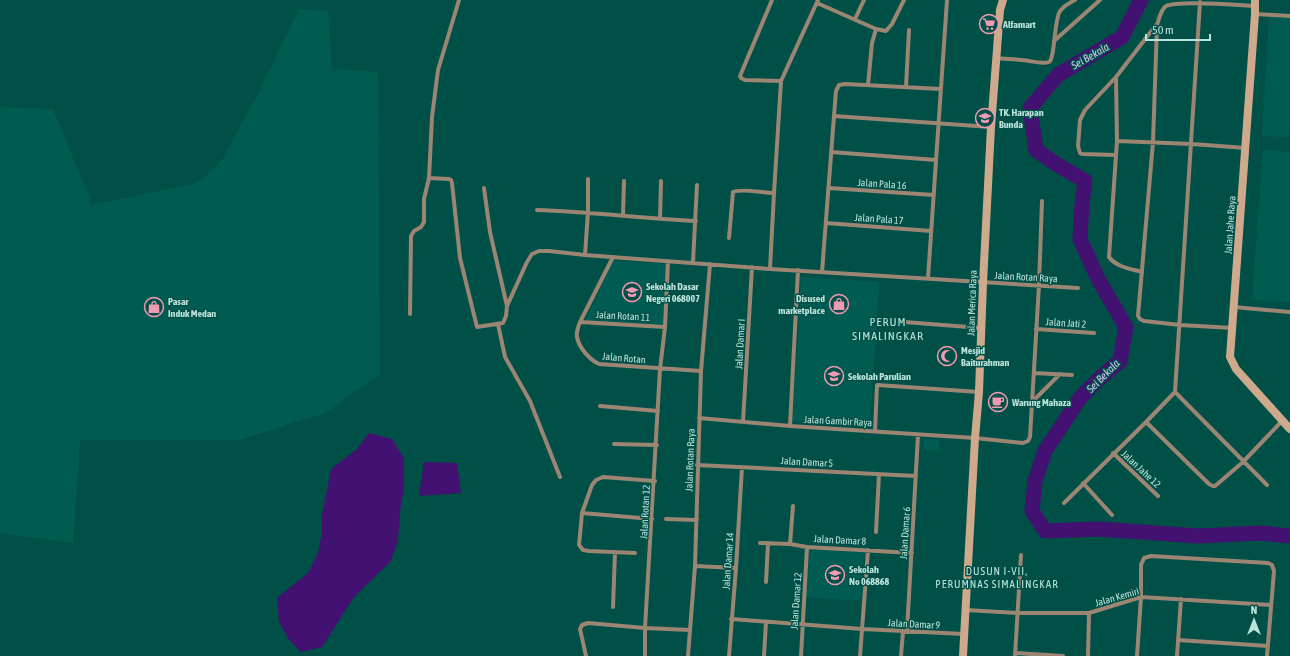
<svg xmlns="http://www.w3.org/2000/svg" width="1290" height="656" viewBox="0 0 1290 656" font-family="'Asap Condensed',sans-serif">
	<rect width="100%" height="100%" fill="#005047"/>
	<path fill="#005c52" d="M299,9L328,11L332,69L378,72L380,374L325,413L239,440H80L73,543L0,533V107L53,109L92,205L198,183L222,160L260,90Z
		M1269,16L1290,18V134L1286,137L1262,136Z
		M1263,150L1290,152V302L1252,300Z
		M613,261L666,264L664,324L585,321Z
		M801,277L879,282L870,426L793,421Z
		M924,439L939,440V451L923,450Z
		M809,549L864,553L861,601L805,597Z"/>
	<path fill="#431171" d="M369,433L392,439L404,459V487L400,512L398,540L391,561L354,597L322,647L301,652L289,640L279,622L277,598L308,573L318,553L322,532V515L331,469L357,449Z
		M424,462L457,463L461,493L419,496Z"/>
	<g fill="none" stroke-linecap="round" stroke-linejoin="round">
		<path stroke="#431171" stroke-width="15" d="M1141,0L1122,37L1058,75L1030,108L1036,150L1056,164L1085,181L1082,204L1080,239L1098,279L1126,327L1120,361L1099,379L1080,398L1045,451L1035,481L1032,511L1045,531L1099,529L1198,536L1261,533L1290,536"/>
		<path stroke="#9c8673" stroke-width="4" d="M772,0L740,76L741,78L745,80L781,81
			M1200,2L1175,392L1267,485
			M817,3L876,29L886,31L892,24L904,0
			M1255,14L1290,16
			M855,19L864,0
			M1054,41L1100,0
			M996,58C1004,59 1012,59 1021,60C1029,60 1041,65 1049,62C1055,59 1054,20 1060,11C1064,6 1069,3 1075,0
			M1116,77L1117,141L1109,257C1116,267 1131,269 1142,272
			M868,85L872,43L876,29
			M906,87L909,30
			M834,116L991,127
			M1117,141L1192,144L1246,148
			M831,152L936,160
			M1116,155L1082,154L1080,153L1078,146L1080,120L1085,110L1116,77L1156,25
			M429,178L449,179L451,180L452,183L460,258L477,327L503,323L506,316L507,306L527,262L532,254L539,251H549L585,255L770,269L1078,288
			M484,188L490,232L507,306
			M829,188L934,195
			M537,210C590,212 642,218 696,221
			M623,215L624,181
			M660,219L661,181
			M826,223L931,231
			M729,238L733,192C741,188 763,193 774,193
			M585,255L588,212V179
			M613,257L580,322C578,327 576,332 577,337C579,348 590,360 599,364L701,371
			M693,262L697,185
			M770,269L774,193L781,81L818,0
			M822,272L834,116L836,91L839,85L845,84L941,89
			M928,278L947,0
			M1234,307L1290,312
			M410,314L411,236L414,231L421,227L424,222V199L429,178L432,117L438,70L459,0
			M879,320L981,328
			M580,322L665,327
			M498,324L505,357L530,401L560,477
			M1233,328L1180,325L1144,321L1140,319L1138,316L1153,142L1157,25C1159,19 1161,9 1166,6C1178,0 1238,5 1255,6
			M1036,329L1094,333
			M1034,373L1072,375
			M1033,401L1060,374
			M600,406L658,411
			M699,418L790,426L975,438L1023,443L1028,441L1030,437L1039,285L1042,201
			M743,422L752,267
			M1146,422L1209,484L1213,486H1215L1243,462L1282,421
			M790,426L798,270
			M875,431L877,385L979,392
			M614,444L657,445
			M1113,453L1158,496
			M697,465L916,476
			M1083,483L1112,515
			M1064,503L1146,422L1175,392
			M582,513L652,519
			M666,519L697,520
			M876,532L879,474
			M760,543L790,544L807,547L912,553
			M790,544L793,506
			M635,553L589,551L583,550L579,545L582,513L592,485L596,480L603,477L655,481
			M695,566L736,568
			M766,582L768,543
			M613,607L615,552
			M966,610L1018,613H1089L1141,597L1271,605
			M731,619L862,629L964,634
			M907,631L918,435
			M1178,640L1268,646
			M1015,653L1063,656
			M586,656L580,629L582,625L588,623L645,628L690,630
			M645,656V628L660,369L665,327L668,261
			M688,656L695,566L701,371L710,264
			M729,656L736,568L742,467
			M764,656L766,622
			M801,656L807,547
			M860,656L868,550
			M901,656L903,631
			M1015,656L1021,555
			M1088,656L1089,613
			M1137,656L1141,597V565L1144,558L1151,556L1268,563L1272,565L1274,571L1267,656
			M1177,656L1181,599"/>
		<path stroke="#cea98b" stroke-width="8" d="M1255,0V14L1230,357L1236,369L1290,429
			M963,656L975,438L979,392L983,283L991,127L1000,10L1003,0"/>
	</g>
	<defs>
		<symbol id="supermarket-ring" viewBox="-11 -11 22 22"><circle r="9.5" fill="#005047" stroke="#f19ab2" stroke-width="1.5"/><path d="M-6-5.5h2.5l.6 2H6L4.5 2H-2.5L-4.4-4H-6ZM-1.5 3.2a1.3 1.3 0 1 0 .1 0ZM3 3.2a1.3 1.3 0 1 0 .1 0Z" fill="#f19ab2"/></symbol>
		<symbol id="school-ring" viewBox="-11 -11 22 22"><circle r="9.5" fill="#005047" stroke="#f19ab2" stroke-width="1.5"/><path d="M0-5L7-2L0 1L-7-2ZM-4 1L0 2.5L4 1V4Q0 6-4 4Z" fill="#f19ab2"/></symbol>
		<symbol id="shop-ring" viewBox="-11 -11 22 22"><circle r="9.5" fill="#005047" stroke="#f19ab2" stroke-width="1.5"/><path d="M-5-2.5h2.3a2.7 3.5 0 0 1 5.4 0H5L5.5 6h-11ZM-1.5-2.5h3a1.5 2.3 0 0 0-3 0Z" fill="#f19ab2"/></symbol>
		<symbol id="mosque-ring" viewBox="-11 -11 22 22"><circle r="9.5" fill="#005047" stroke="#f19ab2" stroke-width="1.5"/><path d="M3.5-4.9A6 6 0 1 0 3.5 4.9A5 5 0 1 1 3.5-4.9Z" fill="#f19ab2"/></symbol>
		<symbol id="cafe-ring" viewBox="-11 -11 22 22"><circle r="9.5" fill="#005047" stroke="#f19ab2" stroke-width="1.5"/><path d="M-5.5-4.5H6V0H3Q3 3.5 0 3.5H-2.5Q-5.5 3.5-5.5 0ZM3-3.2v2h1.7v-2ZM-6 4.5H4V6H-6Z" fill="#f19ab2"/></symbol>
	</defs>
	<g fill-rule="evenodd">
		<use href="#supermarket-ring" x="978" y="13" width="22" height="22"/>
		<use href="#school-ring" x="974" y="107" width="22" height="22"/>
		<use href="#school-ring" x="621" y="281" width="22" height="22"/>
		<use href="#shop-ring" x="828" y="293" width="22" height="22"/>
		<use href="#shop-ring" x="143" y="296" width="22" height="22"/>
		<use href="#mosque-ring" x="936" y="345" width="22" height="22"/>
		<use href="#school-ring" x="823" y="365" width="22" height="22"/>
		<use href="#cafe-ring" x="987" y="391" width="22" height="22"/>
		<use href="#school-ring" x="824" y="564" width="22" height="22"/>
	</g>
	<g text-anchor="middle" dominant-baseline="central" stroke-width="3" stroke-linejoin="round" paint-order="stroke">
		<g font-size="10" font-weight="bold" fill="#bae3db" stroke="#005047" text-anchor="start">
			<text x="1003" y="24">Alfamart</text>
			<text x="999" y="112">TK. Harapan<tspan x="999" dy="12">Bunda</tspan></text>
			<text x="646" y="286">Sekolah Dasar<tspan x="646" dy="12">Negeri 068007</tspan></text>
			<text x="825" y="298" text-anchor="end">Disused<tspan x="825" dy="12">marketplace</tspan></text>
			<text x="168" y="301">Pasar<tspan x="168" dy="12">Induk Medan</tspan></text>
			<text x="961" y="350">Mesjid<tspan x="961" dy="12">Baiturahman</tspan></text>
			<text x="848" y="376">Sekolah Parulian</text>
			<text x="1012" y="402">Warung Mahaza</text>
			<text x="849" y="569">Sekolah<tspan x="849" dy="12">No 068868</tspan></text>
		</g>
		<g font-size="10" fill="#bae3db" stroke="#005047">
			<text transform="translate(882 184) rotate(4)">Jalan Pala 16</text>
			<text transform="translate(879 219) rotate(4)">Jalan Pala 17</text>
			<text transform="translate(1230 225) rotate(-86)">Jalan Jahe Raya</text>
			<text transform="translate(1026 277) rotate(3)">Jalan Rotan Raya</text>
			<text transform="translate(972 303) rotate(-88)">Jalan Merica Raya</text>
			<text transform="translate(623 316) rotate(3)">Jalan Rotan 11</text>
			<text transform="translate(1066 323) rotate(4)">Jalan Jati 2</text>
			<text transform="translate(740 344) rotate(-87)">Jalan Damar I</text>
			<text transform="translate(624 358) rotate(5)">Jalan Rotan</text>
			<text transform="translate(838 421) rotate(3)">Jalan Gambir Raya</text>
			<text transform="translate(690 460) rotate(-88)">Jalan Rotan Raya</text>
			<text transform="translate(807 462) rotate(3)">Jalan Damar 5</text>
			<text transform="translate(1141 469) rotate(43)">Jalan Jahe 12</text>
			<text transform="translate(645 512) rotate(-87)">Jalan Rotan 12</text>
			<text transform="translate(905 533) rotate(-86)">Jalan Damar 6</text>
			<text transform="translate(840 540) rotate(3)">Jalan Damar 8</text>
			<text transform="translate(728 561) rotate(-86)">Jalan Damar 14</text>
			<text transform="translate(1117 597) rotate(-16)">Jalan Kemiri</text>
			<text transform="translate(796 601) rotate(-86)">Jalan Damar 12</text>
			<text transform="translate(914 624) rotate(3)">Jalan Damar 9</text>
		</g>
		<g font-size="11" font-style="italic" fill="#d9c7f9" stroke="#005047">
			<text transform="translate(1090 56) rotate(-30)">Sei Bekala</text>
			<text transform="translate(1103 376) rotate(-45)">Sei Bekala</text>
		</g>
		<g font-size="11" letter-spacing="1" fill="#bae3db" stroke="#005047">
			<text x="997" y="571">DUSUN I-VII,<tspan x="997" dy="13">PERUMNAS SIMALINGKAR</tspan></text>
		</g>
		<g font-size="12" letter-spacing="1" fill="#bae3db" stroke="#005047">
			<text x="888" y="322">PERUM<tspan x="888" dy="14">SIMALINGKAR</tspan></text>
		</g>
	</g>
	<g transform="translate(1254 620)" stroke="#005047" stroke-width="3" paint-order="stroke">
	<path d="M0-3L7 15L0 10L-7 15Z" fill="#bae3db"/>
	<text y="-6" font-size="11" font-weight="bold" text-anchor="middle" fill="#bae3db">N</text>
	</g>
	<path d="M1146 34v6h64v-6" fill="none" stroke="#bae3db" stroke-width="2"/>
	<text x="1152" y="34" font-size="12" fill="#bae3db" stroke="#005047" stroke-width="3" paint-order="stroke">50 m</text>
</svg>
